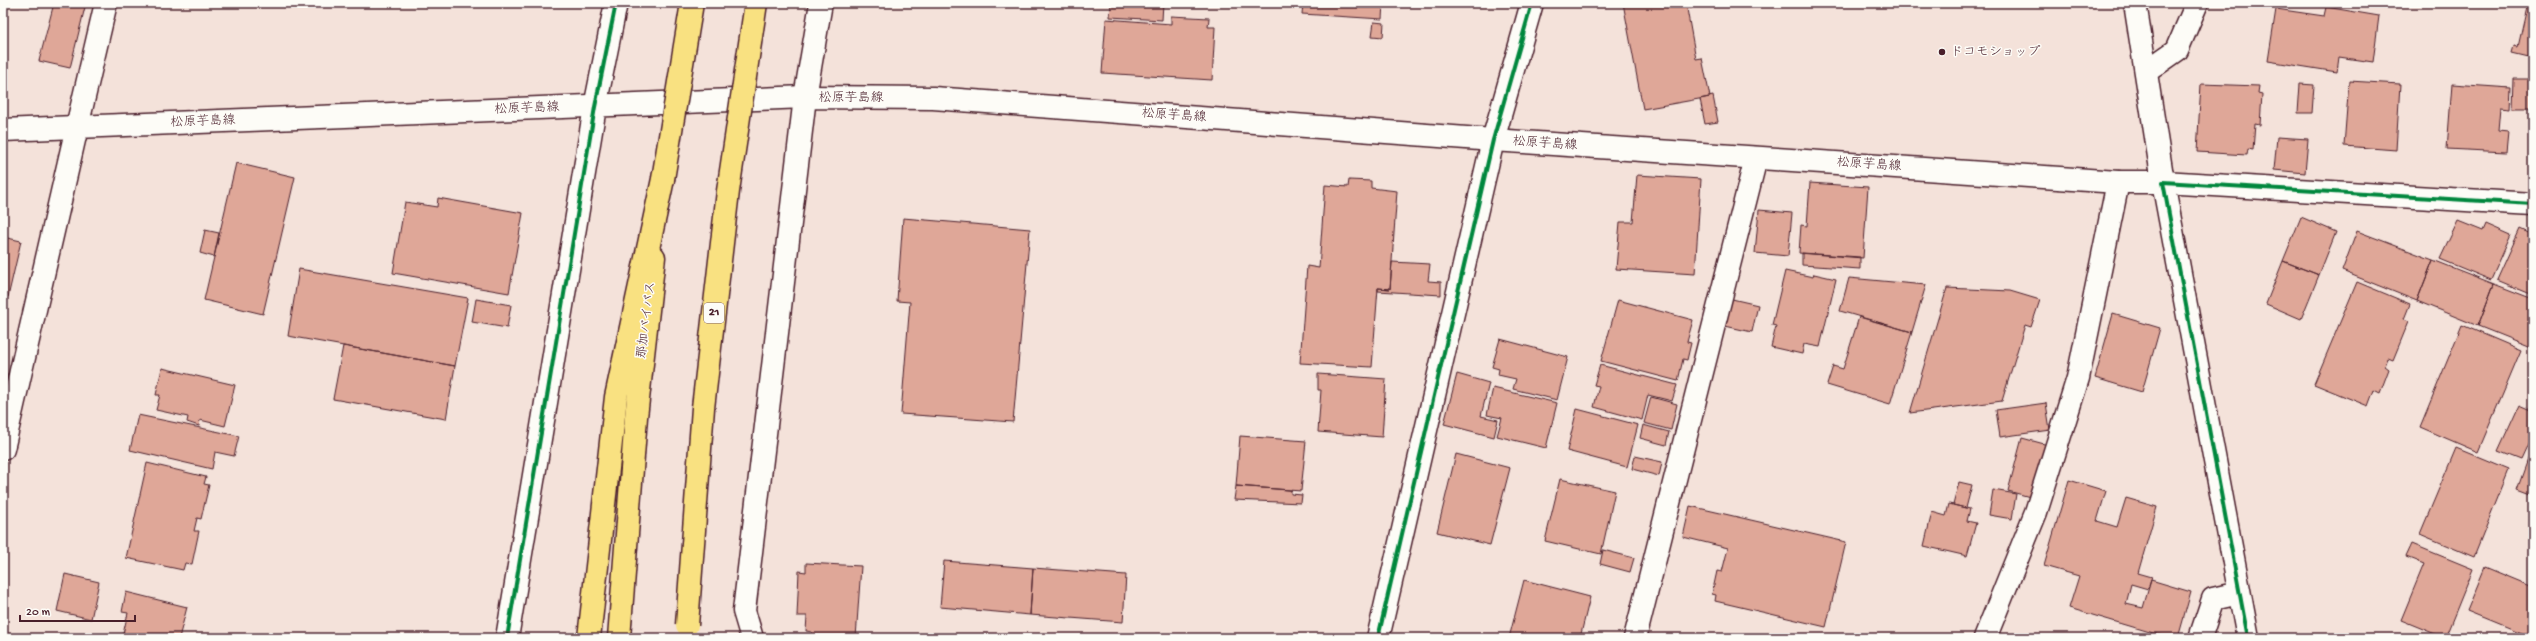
<svg xmlns="http://www.w3.org/2000/svg" width="2536" height="641" viewBox="0 0 2536 641" font-family="'Gochi Hand','Klee One',sans-serif">
	<rect width="100%" height="100%" fill="#f4e2da"/>
	<filter id="ink" filterUnits="userSpaceOnUse"><feTurbulence type="fractalNoise" baseFrequency=".025" numOctaves="2"/><feDisplacementMap in="SourceGraphic" scale="8" xChannelSelector="R" yChannelSelector="G"/><feConvolveMatrix kernelMatrix="1 2 1 2 8 2 1 2 1" color-interpolation-filters="sRGB"/></filter>
	<g filter="url(#ink)">
		<path fill="#dfa798" stroke="#4a1f2b" d="M54,3H86L70,68L39,61Z
			M1111,3H1163L1162,20L1110,17Z
			M1303,3H1383L1382,19L1302,14Z
			M1623,3H1691L1692,8L1687,9L1696,59L1702,58L1710,97L1643,109Z
			M2528,3H2533V58L2512,53L2514,46L2518,47Z
			M2326,7L2379,16L2373,62L2339,57L2337,72L2268,61L2276,9L2324,16Z
			M1171,16L1209,18L1208,27H1215L1212,80L1102,73L1106,19L1171,24Z
			M1374,22L1384,23L1383,37L1372,36Z
			M2514,79H2532V108H2513Z
			M2349,81L2400,84L2396,150L2344,146Z
			M2201,84L2259,86L2258,93L2262,94L2260,125L2255,124L2253,150L2248,149L2247,155L2197,152Z
			M2300,84L2314,85L2312,113H2298Z
			M2452,84L2511,88L2510,108L2500,107L2498,130L2508,131L2506,152L2447,149Z
			M1713,96L1718,122L1705,124L1700,99Z
			M2277,137L2308,139L2305,173L2274,170Z
			M236,163L295,177L263,314L204,300Z
			M1637,175L1701,179L1695,274L1616,269L1620,222H1633Z
			M1349,180L1371,181V188L1397,191L1390,289L1378,288L1372,367L1300,363L1307,266L1319,268L1325,185L1348,187Z
			M1810,183L1868,187L1863,258L1799,253L1801,225L1807,226Z
			M438,198L523,213L509,293L393,273L405,202L437,207Z
			M1759,210L1792,213L1788,256L1755,253Z
			M2301,217L2336,232L2319,275L2283,261Z
			M903,218L1030,229L1013,422L901,414L910,302L897,301Z
			M2458,221L2483,231L2486,224L2511,235L2491,280L2440,259Z
			M2520,229L2533,235V295L2497,280Z
			M205,230L219,233L214,257L200,253Z
			M2357,231L2433,260L2417,301L2342,271Z
			M3,237L21,241L8,297L3,296Z
			M1802,253L1860,257V269L1802,265Z
			M2433,260L2494,284L2478,326L2417,301Z
			M2283,261L2319,275L2301,319L2266,304Z
			M1392,262L1430,264L1428,281L1441,282V295L1378,291V288L1390,289Z
			M299,269L468,298L455,366L288,336Z
			M1785,271L1813,277L1814,274L1836,279L1820,347L1804,344L1802,354L1771,347L1776,326L1772,325Z
			M1849,278L1926,285L1912,332L1840,311Z
			M2357,282L2410,304L2404,319L2409,321L2393,360L2388,358L2385,366L2389,369L2380,393L2374,390L2368,406L2314,384Z
			M2494,284L2533,299V348L2478,326Z
			M1947,288L2010,291L2040,300L2031,327L2025,325L2002,401L1910,413Z
			M476,299L511,305L507,328L472,322Z
			M1732,299L1758,305L1752,332L1725,326Z
			M1618,300L1693,320L1687,342L1691,343L1687,360L1683,359L1678,381L1601,361Z
			M2113,314L2160,328L2142,392L2095,378Z
			M1859,317L1912,332L1890,404L1827,385L1833,366L1843,369Z
			M2462,325L2521,350L2478,452L2420,427Z
			M1500,339L1568,357L1557,400L1513,389L1516,379L1498,375L1499,369L1492,367Z
			M343,346L455,366L446,419L333,399Z
			M1600,365L1677,385L1672,401L1648,395L1642,420L1594,407L1599,386L1594,385Z
			M162,368L235,385L225,426L200,420L199,426L187,422L188,417L156,410L160,395H156Z
			M1318,374L1386,379L1382,437L1318,432L1321,390H1318Z
			M1457,374L1489,383L1481,416L1498,420L1494,437L1444,424Z
			M1493,388L1557,403L1546,448L1497,436L1502,418L1487,415Z
			M1651,397L1677,404L1671,430L1644,423Z
			M2046,403L2050,430L2000,437L1996,410Z
			M2519,405L2533,411V434L2521,460L2498,451Z
			M1577,409L1638,425L1627,467L1567,451Z
			M138,415L239,436L234,456L215,452L212,469L130,450Z
			M1643,425L1669,432L1666,445L1640,438Z
			M1240,436L1306,441L1301,491L1236,486Z
			M2022,438L2048,445L2034,498L2008,491Z
			M2533,445V496L2517,490Z
			M2456,448L2509,470L2474,557L2420,534Z
			M1456,454L1510,468L1490,545L1437,532Z
			M1635,456L1662,462L1659,476L1632,469Z
			M147,463L206,477L204,484L209,485L201,519L197,518L194,531H199L192,564L185,563L183,570L126,558Z
			M1560,479L1615,491L1601,554L1545,541Z
			M2069,480L2106,491L2097,521L2117,527L2126,498L2157,507L2138,573L2152,577L2148,589L2131,584L2126,604L2143,608L2151,580L2191,592L2178,638H2170L2069,608L2079,576L2044,566Z
			M1959,482L1972,485L1966,508L1953,505Z
			M1236,486L1291,490V494L1302,495L1301,503L1234,500Z
			M1993,490L2016,494L2012,519L1989,515Z
			M1949,504L1970,509L1967,521L1976,523L1967,556L1924,546L1932,512L1946,516Z
			M1690,506L1846,542L1826,627L1715,601L1716,595L1712,594L1717,571L1722,572L1728,548L1683,537Z
			M2412,544L2473,569L2445,638L2401,620L2424,564L2406,557Z
			M1603,550L1634,558L1630,572L1600,564Z
			M944,561L1033,568L1030,615L940,607Z
			M806,563L861,566L856,638H812V632L806,631L807,616H797L799,571L806,572Z
			M2485,567L2533,587V638L2467,611Z
			M1033,568L1126,575L1123,622L1030,615Z
			M65,574L99,582L91,619L57,611Z
			M1524,580L1590,597L1580,638H1509Z
			M126,592L187,607L179,638H122L128,613L122,612Z"/>
		<g fill="none" stroke-linecap="round" stroke-linejoin="round">
			<defs>
				<path id="minor" d="M2147,71L2177,50L2197,3
					M77,127L106,3
					M2163,182L2533,204
					M507,638L595,107L616,3
					M752,638L744,611L805,97L821,3
					M1378,638L1493,140L1532,3
					M1635,638L1756,158
					M1985,638L2036,512L2078,378L2118,182
					M2200,638L2213,599L2239,593"/>
				<path id="tertiary" d="M2163,182L2248,638
					M3,449L77,127"/>
				<path id="secondary" d="M3,130L805,97L933,98L1493,140L2118,182H2163L2135,3"/>
				<path id="trunk" d="M619,638L636,417L654,257"/>
				<path id="motorway" d="M589,638L616,397L663,179"/>
			</defs>
			<use href="#minor" stroke="#4a1f2b" stroke-width="25"/>
			<use href="#tertiary" stroke="#4a1f2b" stroke-width="25"/>
			<use href="#secondary" stroke="#4a1f2b" stroke-width="25"/>
			<use href="#trunk" stroke="#4a1f2b" stroke-width="25"/>
			<use href="#motorway" stroke="#4a1f2b" stroke-width="25"/>
			<use href="#minor" stroke="#fdfcf7" stroke-width="22"/>
			<use href="#tertiary" stroke="#fdfcf7" stroke-width="22"/>
			<use href="#secondary" stroke="#fdfcf7" stroke-width="22"/>
			<use href="#trunk" stroke="#f9e181" stroke-width="22"/>
			<use href="#motorway" stroke="#f9e181" stroke-width="22"/>
			<defs>
				<path id="trunk-bridge" d="M663,179L692,3
					M687,625L703,408L728,191L756,3"/>
			</defs>
			<use href="#trunk-bridge" stroke="#4a1f2b" stroke-width="25" stroke-linecap="butt"/>
			<use href="#trunk-bridge" stroke="#f9e181" stroke-width="22"/>
			<defs>
				<path id="cycleway" d="M507,638L595,107L616,3
					M1378,638L1493,140L1532,3
					M2248,638L2163,182L2533,204"/>
			</defs>
			<use href="#cycleway" stroke="#fdfcf7" stroke-width="6"/>
			<use href="#cycleway" stroke="#00873e" stroke-width="4"/>
		</g>
	</g>
	<circle fill="#4a1f2b" stroke="#fdfcf7" stroke-width="1.5" cx="1942" cy="52" r="4"/>
	<g text-anchor="middle" dominant-baseline="central" stroke-width="3" stroke-linejoin="round" paint-order="stroke">
		<rect fill="#fdfcf7" stroke="#806168" stroke-width="1" x="704" y="303" width="20" height="20" rx="3"/>
		<g font-size="12" font-weight="bold" fill="#4a1f2b">
			<text x="714" y="313">21</text>
		</g>
		<g font-size="13" fill="#4a1f2b" stroke="#fdfcf7" text-anchor="start">
			<text x="1950" y="52">ドコモショップ</text>
		</g>
		<g font-size="13" fill="#4a1f2b" stroke="#fdfcf7">
			<text x="851" y="98">松原芋島線</text>
			<text transform="translate(527 109) rotate(-2)">松原芋島線</text>
			<text transform="translate(1174 116) rotate(4)">松原芋島線</text>
			<text transform="translate(203 122) rotate(-2)">松原芋島線</text>
			<text transform="translate(1545 144) rotate(4)">松原芋島線</text>
			<text transform="translate(1869 165) rotate(4)">松原芋島線</text>
			<text transform="translate(647 320) rotate(-83)">那加バイパス</text>
		</g>
	</g>
	<rect width="2536" height="641" fill="none" stroke="#fdfcf7" stroke-width="16"/>
	<rect x="8" y="8" width="2520" height="625" fill="none" stroke="#4a1f2b" stroke-width="1.5" filter="url(#ink)"/>
	<path d="M20 615v6h115v-6" fill="none" stroke="#4a1f2b" stroke-width="2"/>
	<text x="26" y="615" font-size="12" fill="#4a1f2b" stroke="#fdfcf7" stroke-width="3" paint-order="stroke">20 m</text>
</svg>
